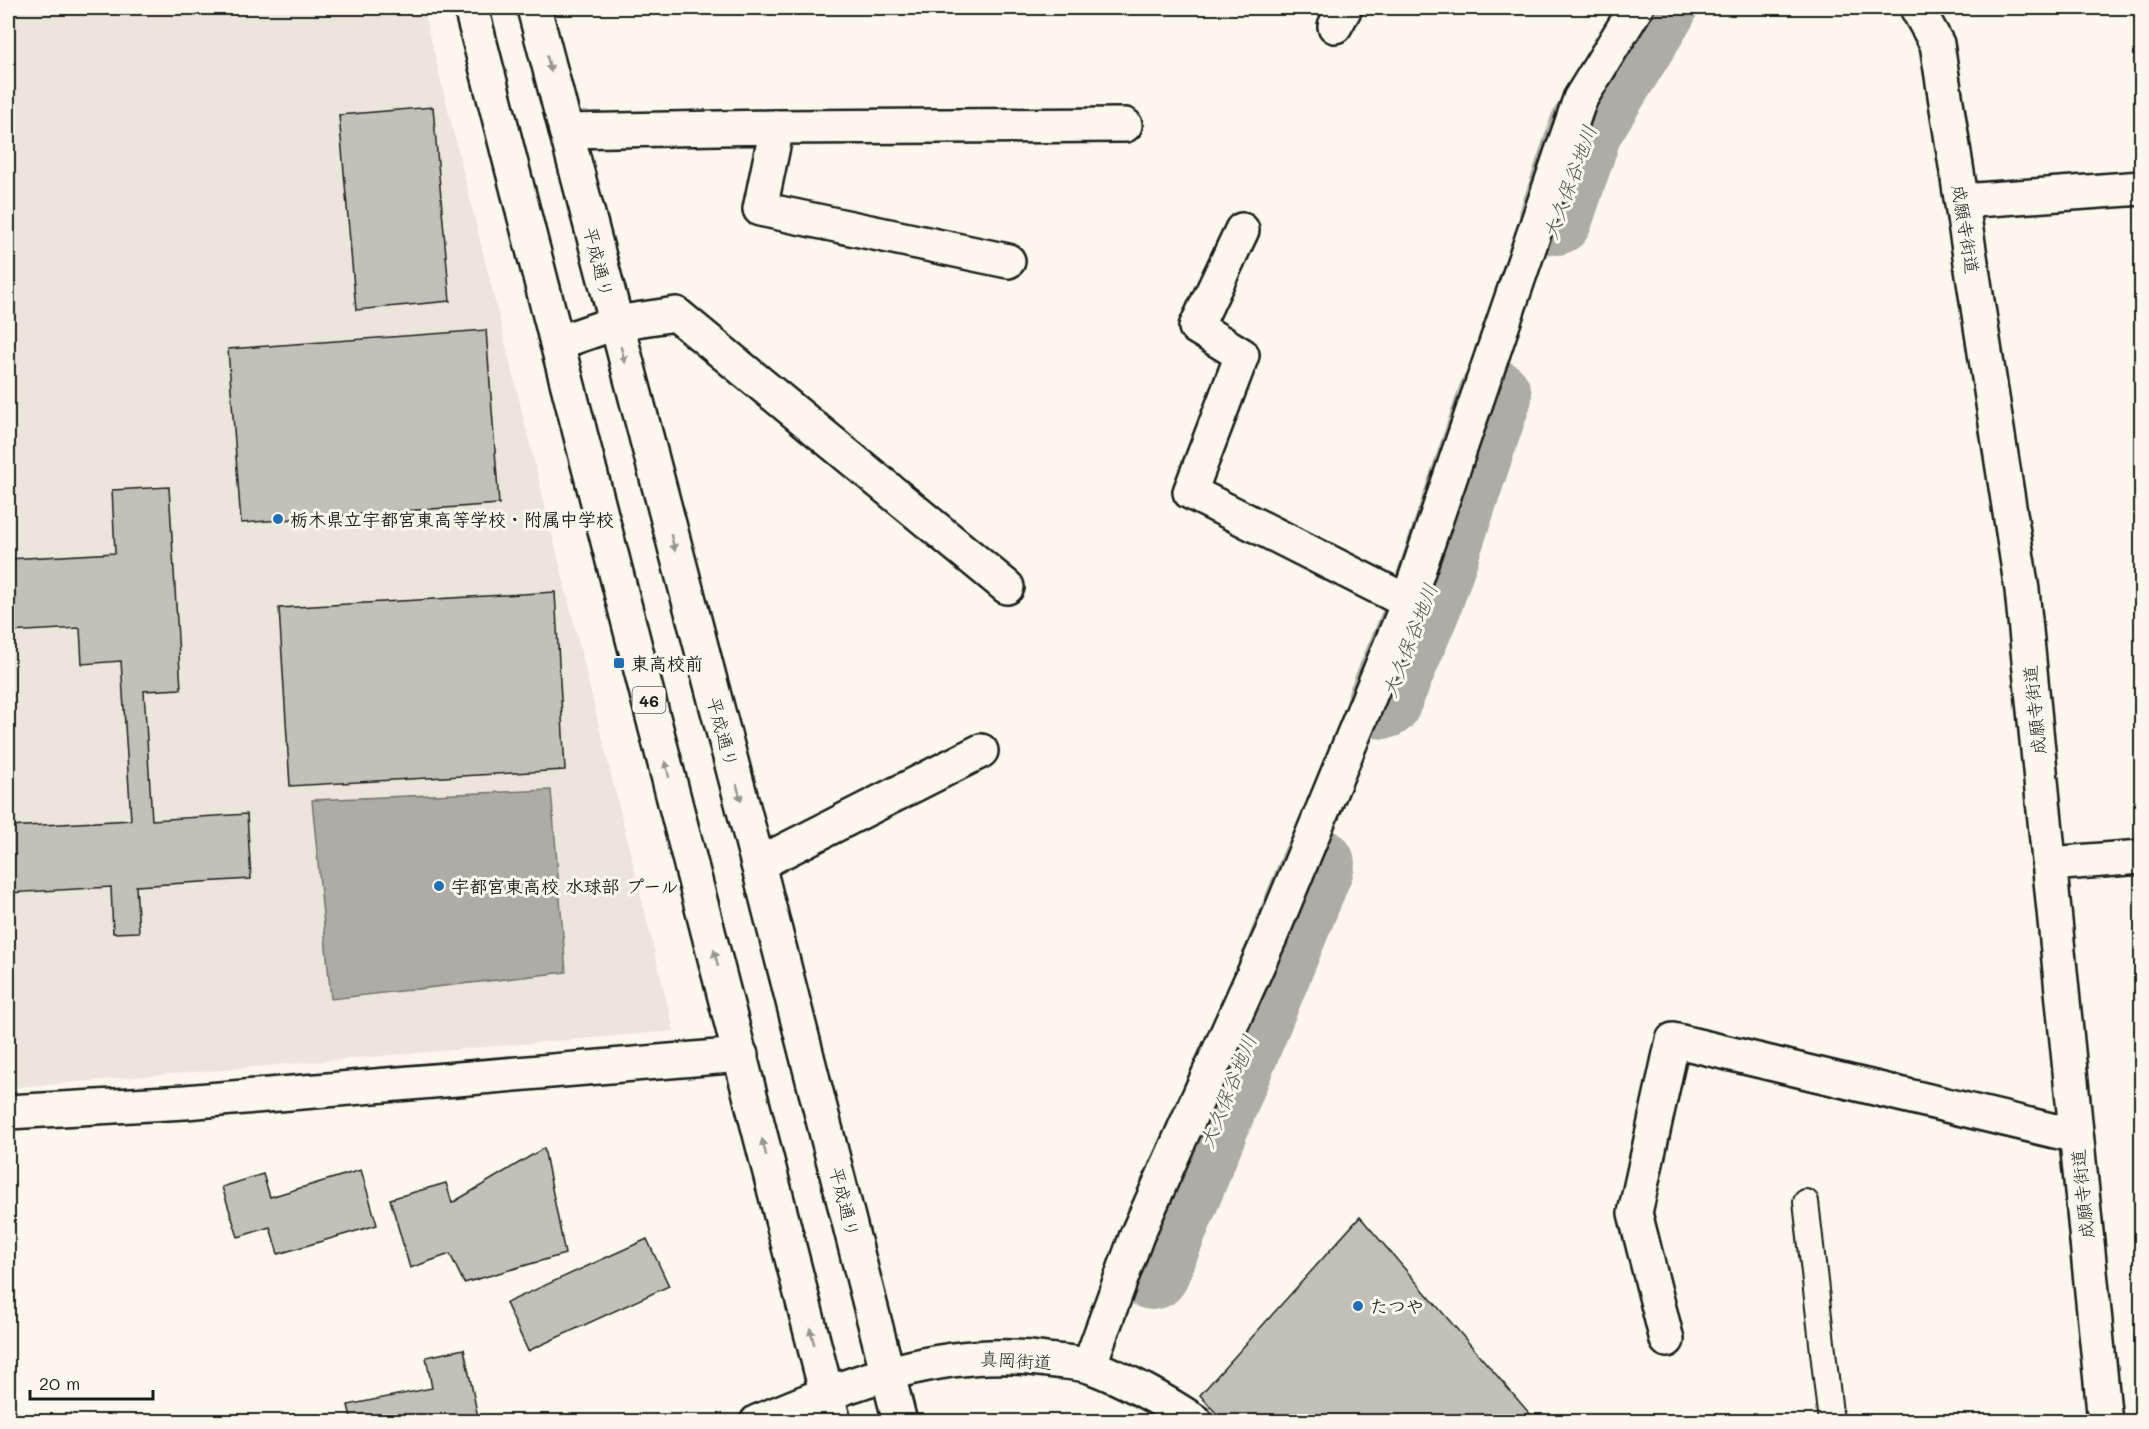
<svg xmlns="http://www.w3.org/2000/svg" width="2149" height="1429" viewBox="0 0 2149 1429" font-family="Mali,'Klee One',sans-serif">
	<rect width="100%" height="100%" fill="#fbf7ec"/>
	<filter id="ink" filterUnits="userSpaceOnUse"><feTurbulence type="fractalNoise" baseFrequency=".0167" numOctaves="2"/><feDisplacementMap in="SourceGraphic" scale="12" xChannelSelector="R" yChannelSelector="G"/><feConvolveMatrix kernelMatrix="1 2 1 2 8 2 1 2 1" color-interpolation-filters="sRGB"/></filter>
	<g filter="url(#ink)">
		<path fill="#eae6dc" d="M8,8H423L674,1031L8,1088Z"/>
		<path fill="#afaca5" stroke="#74726e" stroke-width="1.5" d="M551,790L566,972L331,999L312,800Z"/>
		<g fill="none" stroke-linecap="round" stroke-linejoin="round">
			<path stroke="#afaca5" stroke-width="74" d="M1556,218L1586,128L1660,8
				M1384,702L1425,604L1495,396
				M1152,1273L1318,864"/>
		</g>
		<path fill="#c3c0b8" stroke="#1c1c1c" stroke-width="1.5" d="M433,107L450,301L356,310L339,115Z
			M486,330L499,504L241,523L228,349Z
			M169,487L181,689L144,691L152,820L247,814L251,879L136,886L139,932L113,933L111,887L8,893V827L131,820L121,661L82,664L80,628L8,632V559L115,553L112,490Z
			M555,592L565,770L290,786L279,608Z
			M544,1148L565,1254L464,1283L450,1254L410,1268L390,1199L446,1183L452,1203Z
			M361,1170L377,1225L278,1254L270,1227L238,1237L222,1187L263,1174L270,1197Z
			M1360,1217L1537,1422H1224L1200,1395Z
			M647,1239L669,1286L528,1351L506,1303Z
			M464,1349L479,1422H352L348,1405L432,1388L426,1357Z"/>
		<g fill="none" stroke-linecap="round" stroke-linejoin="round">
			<defs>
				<path id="lane" d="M1806,1202L1831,1422"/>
				<path id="street" d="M1917,8L1937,44L2022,590L2105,1422
					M1335,26L1345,8
					M777,127L760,209L1008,261
					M566,131L777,127L1125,125
					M1962,201L2142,188
					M1242,230L1196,327L1242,355L1190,492L1408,602
					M557,343L615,323L676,314L1007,587
					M758,864L981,751
					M2049,864L2142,857
					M8,1112L185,1102L741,1055
					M1667,1340L1635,1213L1673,1040L2076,1136"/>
				<path id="secondary" d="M1089,1366L1137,1235L1272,933L1403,615L1580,99L1636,8
					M757,1422C850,1383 944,1345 1047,1360C1061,1362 1078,1362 1092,1367C1129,1381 1163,1400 1196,1422"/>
				<path id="primary" d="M471,8L834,1422
					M534,8L758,864L900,1422"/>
			</defs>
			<use href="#lane" stroke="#1c1c1c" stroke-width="28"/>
			<use href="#street" stroke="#1c1c1c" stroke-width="38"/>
			<use href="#secondary" stroke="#1c1c1c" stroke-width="38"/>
			<use href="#primary" stroke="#1c1c1c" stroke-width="38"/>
			<use href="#lane" stroke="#fbf7ec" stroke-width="24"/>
			<use href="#street" stroke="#fbf7ec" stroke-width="33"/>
			<use href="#secondary" stroke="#fbf7ec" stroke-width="33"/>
			<use href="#primary" stroke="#fbf7ec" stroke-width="33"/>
		</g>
		<defs><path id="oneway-solid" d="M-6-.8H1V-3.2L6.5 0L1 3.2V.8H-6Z" transform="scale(1.5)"/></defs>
		<g fill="#97948e">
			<use href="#oneway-solid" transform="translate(549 64) rotate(76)"/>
			<use href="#oneway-solid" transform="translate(623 355) rotate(75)"/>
			<use href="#oneway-solid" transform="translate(673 543) rotate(75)"/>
			<use href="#oneway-solid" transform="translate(667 769) rotate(-104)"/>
			<use href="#oneway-solid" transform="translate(739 793) rotate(75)"/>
			<use href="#oneway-solid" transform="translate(716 958) rotate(-104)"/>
			<use href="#oneway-solid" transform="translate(764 1147) rotate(-104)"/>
			<use href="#oneway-solid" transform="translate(812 1336) rotate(-104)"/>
		</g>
	</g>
	<g fill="#1f6fb2" stroke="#fbf7ec" stroke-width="2">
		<circle cx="278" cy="519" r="6"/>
		<rect x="613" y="657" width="12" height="12" rx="3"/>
		<circle cx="439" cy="886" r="6"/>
		<circle cx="1358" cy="1306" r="6"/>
	</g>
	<g text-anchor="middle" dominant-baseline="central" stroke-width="6" stroke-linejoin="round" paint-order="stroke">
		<rect fill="#fbf7ec" stroke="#5f5e5a" stroke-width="1.5" x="632.5" y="687" width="33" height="26" rx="4.5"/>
		<g font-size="16" font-weight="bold" fill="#1c1c1c">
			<text x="649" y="700">46</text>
		</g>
		<g font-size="18" fill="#1c1c1c" stroke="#fbf7ec">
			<text transform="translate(1966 229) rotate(81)">成願寺街道</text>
			<text transform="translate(599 262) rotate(76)">平成通り</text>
			<text transform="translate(2034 710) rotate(-96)">成願寺街道</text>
			<text transform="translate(723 732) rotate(75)">平成通り</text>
			<text transform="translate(2082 1194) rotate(-96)">成願寺街道</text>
			<text transform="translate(845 1202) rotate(76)">平成通り</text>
			<text transform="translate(1016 1360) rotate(3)">真岡街道</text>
		</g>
		<g font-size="18" font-weight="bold" fill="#1c1c1c" stroke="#fbf7ec" text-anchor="start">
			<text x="290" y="519">栃木県立宇都宮東高等学校・附属中学校</text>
			<text x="631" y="663">東高校前</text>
			<text x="451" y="886">宇都宮東高校 水球部 プール</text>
			<text x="1370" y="1306">たつや</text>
		</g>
		<g font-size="20" font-style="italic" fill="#575653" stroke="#fbf7ec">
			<text transform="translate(1569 182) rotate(-70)">大久保谷地川</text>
			<text transform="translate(1409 640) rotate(-69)">大久保谷地川</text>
			<text transform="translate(1227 1091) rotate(-68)">大久保谷地川</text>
		</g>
	</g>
	<rect width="2149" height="1429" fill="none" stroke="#fbf7ec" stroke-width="30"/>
	<rect x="15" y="15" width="2119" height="1399" fill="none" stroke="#1c1c1c" stroke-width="2" filter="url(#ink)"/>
	<path d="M30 1390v9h123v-9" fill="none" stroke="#1c1c1c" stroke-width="3"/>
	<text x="39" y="1390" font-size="18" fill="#1c1c1c" stroke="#fbf7ec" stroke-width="4.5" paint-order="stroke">20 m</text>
</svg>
